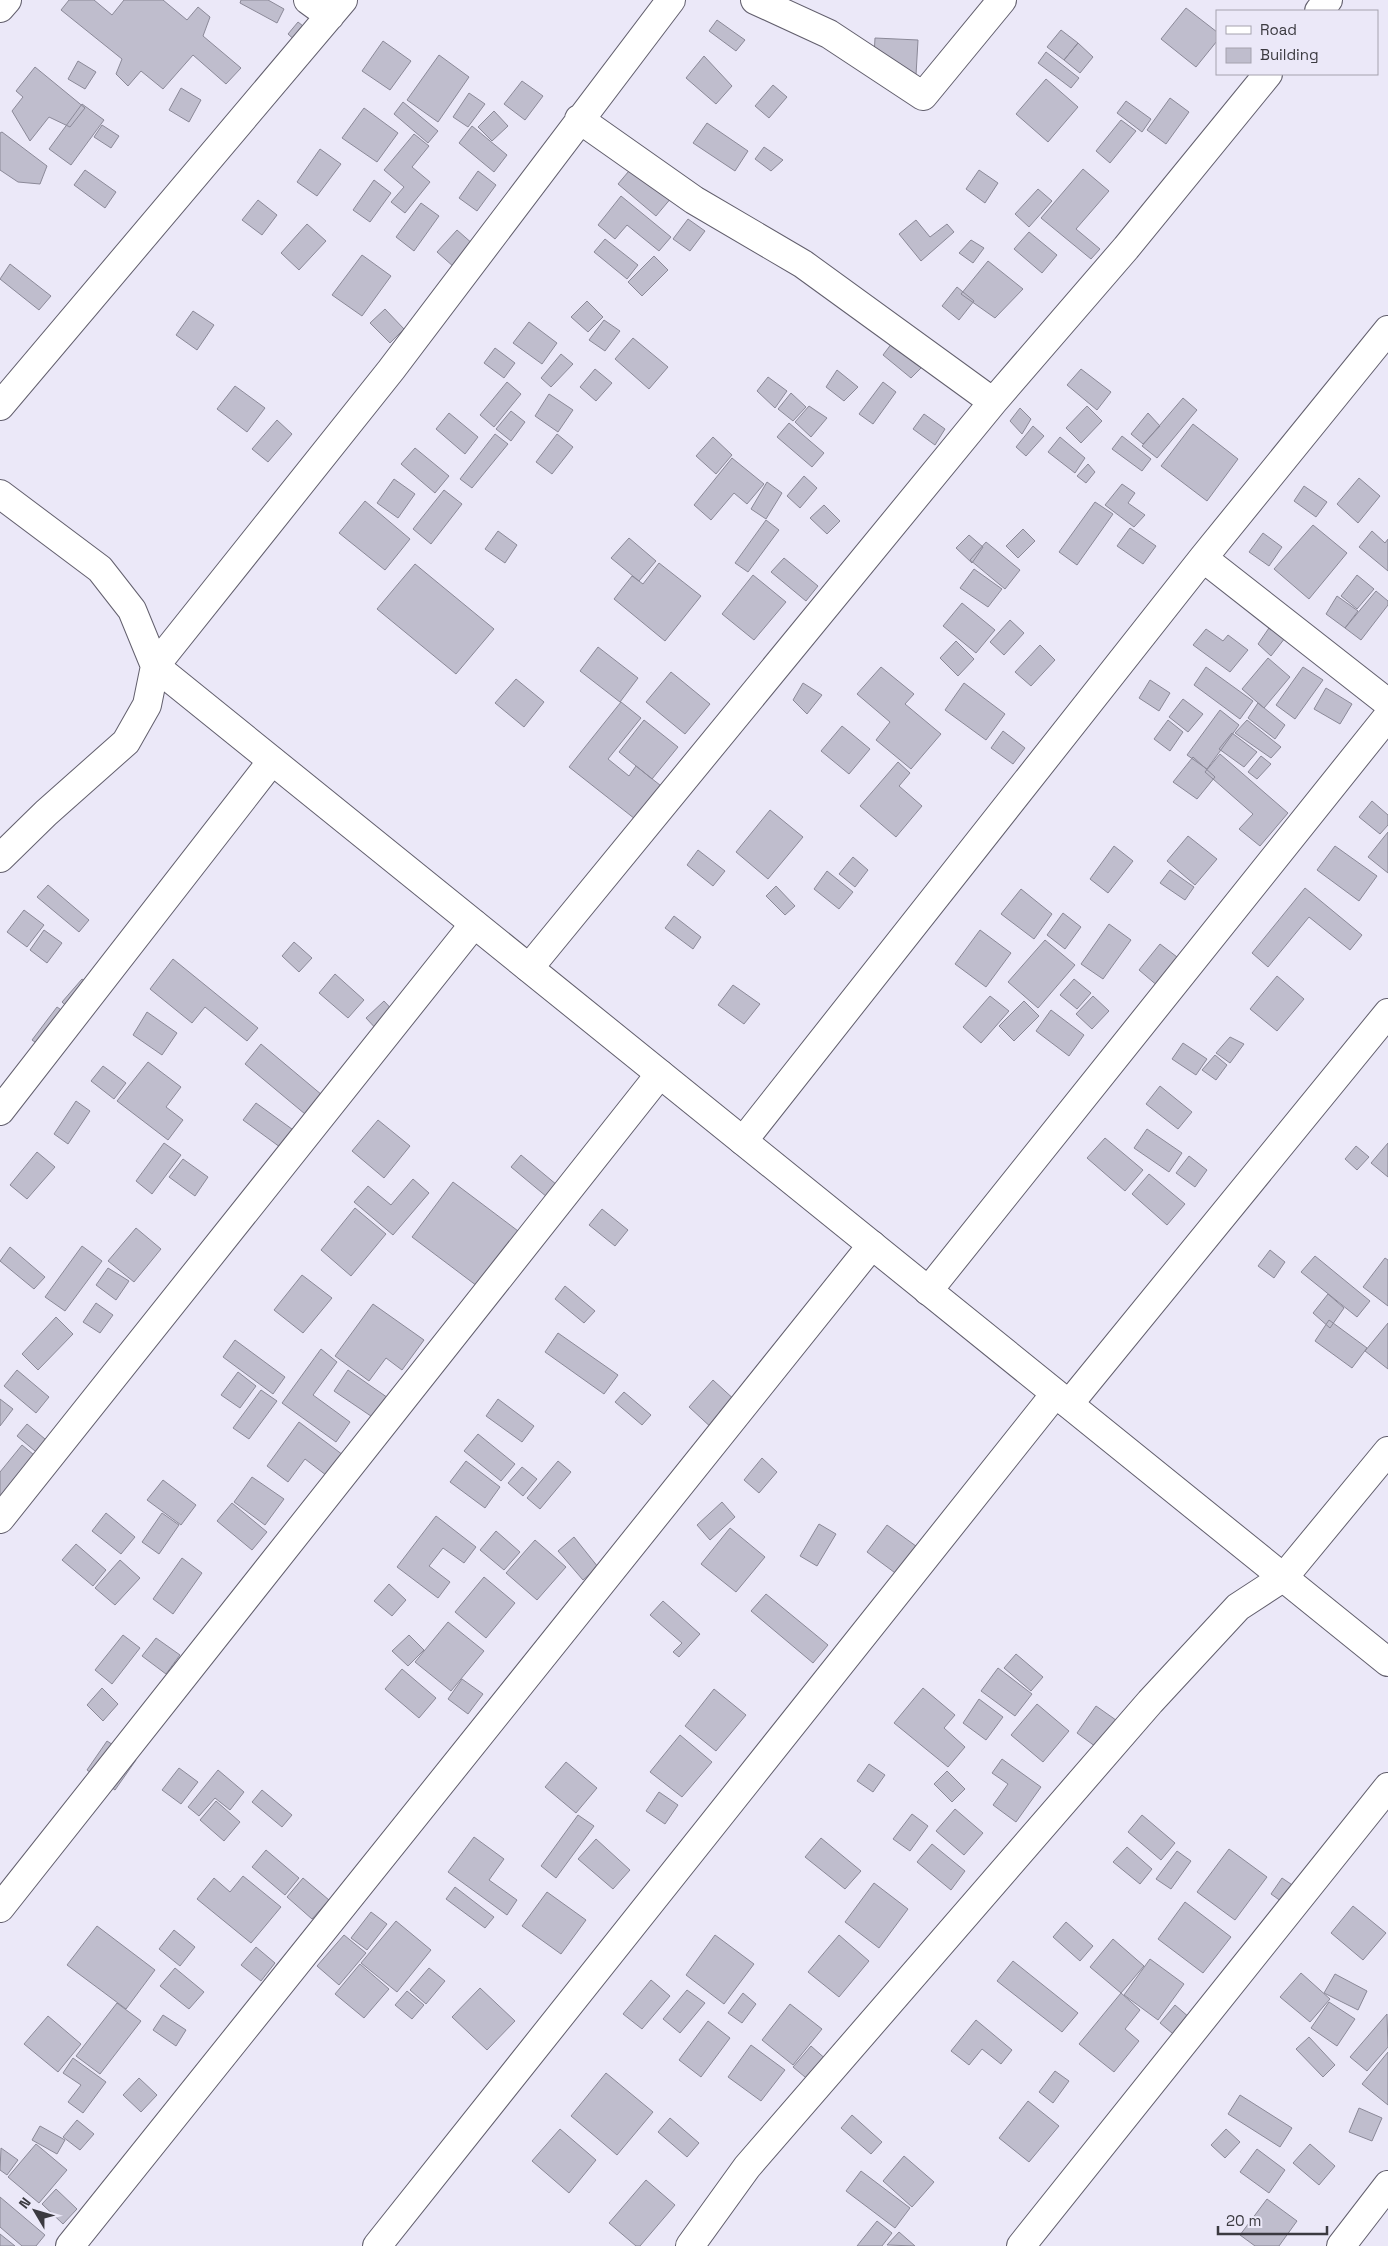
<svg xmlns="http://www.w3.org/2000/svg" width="1388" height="2246" viewBox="0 0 1388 2246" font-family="'Space Grotesk',sans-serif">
	<rect width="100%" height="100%" fill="#ebe8f8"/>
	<path fill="#bfbdcd" stroke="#8b8998" d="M69,0H94L112,15L124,0H163L187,20L198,7L210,17L203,36L241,68L226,84L193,55L163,89L141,71L128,86L116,74L122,59L61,10Z
		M241,0H268L284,9L277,23L240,3Z
		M1186,8L1217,32V41L1196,67L1161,39Z
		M717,20L745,40L736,51L709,31Z
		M298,22L318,38L307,51L288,34Z
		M1061,30L1078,43L1064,60L1047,47Z
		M875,38L918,40L916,75L873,73Z
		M383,41L411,61L390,90L362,71Z
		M1078,43L1093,57L1080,73L1064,60Z
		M1046,52L1079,78L1071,88L1038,63Z
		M439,55L469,77L438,122L407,100Z
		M704,56L732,86L716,104L686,78Z
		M78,61L96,72L85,89L68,79Z
		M35,67L85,108L70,127L49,117L30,141L12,111L23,97L16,91Z
		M1046,79L1078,107L1048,142L1016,114Z
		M522,81L543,96L525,120L504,104Z
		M773,85L787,97L769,118L755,106Z
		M181,88L201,100L189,122L169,110Z
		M469,93L485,104L468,127L453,117Z
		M1170,98L1189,112L1166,144L1147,130Z
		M1126,101L1151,119L1142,132L1117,113Z
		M403,102L438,131L428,143L394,114Z
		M82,104L104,120L71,165L49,149Z
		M364,108L398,133L377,162L342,138Z
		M494,111L508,126L492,141L478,127Z
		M1121,120L1136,131L1110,163L1096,151Z
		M707,123L748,151L735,171L693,143Z
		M102,125L119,136L111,148L94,137Z
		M472,126L507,155L494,172L459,143Z
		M2,132L47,166L40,184L18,182L0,170V133Z
		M414,134L429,146L412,167L430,182L405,213L391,202L404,187L384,170Z
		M764,147L783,160L771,171L755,159Z
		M320,149L341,164L317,196L297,182Z
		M634,165L672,197L656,216L618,184Z
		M1083,169L1109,191L1076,229L1100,249L1091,259L1041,218Z
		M85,170L116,192L105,208L74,185Z
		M979,170L998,183L985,203L966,189Z
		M478,171L496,185L477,211L459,198Z
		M374,180L391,193L370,222L353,210Z
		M1038,189L1052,201L1029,227L1015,214Z
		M621,196L671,237L659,251L627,225L615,239L598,225Z
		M258,200L277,215L262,235L242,220Z
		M421,203L439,216L414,251L396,237Z
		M688,219L705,231L690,251L673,239Z
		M916,220L930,237L947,224L954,232L921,261L899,234Z
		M307,224L326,241L299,270L281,253Z
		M457,230L474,245L454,267L437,252Z
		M1029,232L1057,255L1042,273L1014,249Z
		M605,239L638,265L627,279L594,252Z
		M971,240L984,248L973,263L959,253Z
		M362,255L391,276L362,316L332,295Z
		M654,256L668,270L642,296L628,282Z
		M988,261L1023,289L995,318L961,294Z
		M10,264L51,296L39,310L0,279Z
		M957,287L974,301L959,320L942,306Z
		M587,301L603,317L588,332L571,317Z
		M385,309L404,329L390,343L370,323Z
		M193,311L214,325L197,350L176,335Z
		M604,320L620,331L605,351L589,340Z
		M529,322L557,343L542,364L513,343Z
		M633,338L668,367L649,389L615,359Z
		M895,339L924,365L911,378L883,355Z
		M495,348L515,363L504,378L484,363Z
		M561,354L573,364L551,387L541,378Z
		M595,369L612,383L596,401L580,387Z
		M1081,369L1111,392L1097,410L1067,385Z
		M837,370L858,387L844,401L826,387Z
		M768,377L787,391L775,408L757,391Z
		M507,382L521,394L494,427L480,415Z
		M883,382L896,392L873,424L859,414Z
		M235,386L265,408L247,432L217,409Z
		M791,393L806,407L793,421L778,409Z
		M549,394L573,410L558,432L535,416Z
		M1183,398L1197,410L1157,458L1142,446Z
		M809,406L827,418L811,437L795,422Z
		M1087,406L1102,421L1081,443L1066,428Z
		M1020,408L1031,419L1022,434L1010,421Z
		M511,411L525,422L511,441L496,429Z
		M449,413L478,437L465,454L436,429Z
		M1148,413L1160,426L1143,444L1131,434Z
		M924,414L945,429L935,445L913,429Z
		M277,420L292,434L268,462L252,449Z
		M789,423L824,453L812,467L777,437Z
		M1193,424L1238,459L1207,501L1161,466Z
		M1033,426L1044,436L1026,456L1016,447Z
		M495,434L508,444L472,488L460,479Z
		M557,434L573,447L552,474L536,462Z
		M1122,436L1151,459L1142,471L1112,449Z
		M713,437L732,455L716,474L696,456Z
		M1060,437L1085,458L1075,473L1048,452Z
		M415,448L449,476L435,493L401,464Z
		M732,458L764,484L747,504L734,493L711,520L694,505Z
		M1088,464L1095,472L1086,483L1077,476Z
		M804,476L817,488L800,508L787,496Z
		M1359,478L1380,496L1358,523L1337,504Z
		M394,479L415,494L398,518L377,503Z
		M767,482L782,493L766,519L751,509Z
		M1122,484L1135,493L1128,503L1145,515L1134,527L1105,505Z
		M1304,486L1327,502L1316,517L1294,501Z
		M444,490L462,504L431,544L413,529Z
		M365,501L410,539L385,570L339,533Z
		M1095,502L1113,514L1077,565L1059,552Z
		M824,505L840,521L827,534L810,518Z
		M766,520L779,530L748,572L735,563Z
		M1313,525L1347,553L1309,599L1274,569Z
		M1130,528L1156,546L1143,564L1117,546Z
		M1023,529L1035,541L1018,558L1006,546Z
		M498,531L517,545L505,563L485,549Z
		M1372,531L1385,543L1388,539V571L1359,547Z
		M1263,533L1282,547L1269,566L1249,552Z
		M969,535L983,547L972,563L956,548Z
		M629,538L656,561L639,581L611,558Z
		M986,542L1020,570L1005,589L970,560Z
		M784,558L818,586L806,601L771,572Z
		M659,563L701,596L665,641L614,599L632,576L643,584Z
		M415,564L494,629L456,674L377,609Z
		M974,569L1002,589L988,607L960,588Z
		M753,575L786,602L754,640L722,614Z
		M1357,575L1374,589L1357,609L1341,596Z
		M1376,591L1388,601V605L1361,640L1345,628Z
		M1337,596L1358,611L1345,628L1326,614Z
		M962,603L995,630L976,653L943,626Z
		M1010,620L1024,633L1004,655L990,642Z
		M1269,628L1285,638L1271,656L1258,644Z
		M1206,629L1223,641L1228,635L1248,650L1230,672L1193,645Z
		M956,641L974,659L958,676L940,658Z
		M1040,645L1055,660L1031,686L1015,672Z
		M598,647L638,678L620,702L580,671Z
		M1268,658L1290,677L1264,708L1242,689Z
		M881,667L914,694L905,704L941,734L911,769L876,740L890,722L857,694Z
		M1206,667L1253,701L1240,719L1194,685Z
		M1303,667L1323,680L1295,719L1276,705Z
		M671,672L710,704L685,734L646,702Z
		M516,679L544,702L524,727L495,703Z
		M1150,680L1170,693L1159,711L1139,698Z
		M803,683L822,695L807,714L793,700Z
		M964,683L1005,714L986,740L945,710Z
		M1326,688L1352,704L1340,724L1314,709Z
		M1183,699L1203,714L1188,732L1169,717Z
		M621,702L641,718L608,759L629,776L636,766L675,797L649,830L569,767Z
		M1258,703L1285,725L1275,739L1248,718Z
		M1220,710L1239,725L1207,769L1187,755Z
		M644,720L678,747L652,779L619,752Z
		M1168,720L1183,732L1170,751L1154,739Z
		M1247,720L1281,747L1271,758L1235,733Z
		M842,726L870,749L849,774L821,751Z
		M1003,731L1025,748L1013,764L991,748Z
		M1232,733L1257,752L1244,767L1219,749Z
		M1220,754L1288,813L1260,846L1239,829L1253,814L1205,772Z
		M1261,756L1271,764L1257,779L1248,772Z
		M1193,757L1215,777L1197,799L1173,782Z
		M898,762L910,773L899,786L922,806L896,837L860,806Z
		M1372,801L1388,815V825L1380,834L1359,817Z
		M770,810L803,837L768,879L736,852Z
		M1388,832V873L1368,857Z
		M1188,836L1217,859L1195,885L1167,861Z
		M1114,846L1133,861L1108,893L1090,879Z
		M1335,846L1377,876L1359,901L1317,870Z
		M698,850L725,871L713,886L687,865Z
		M853,857L868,870L855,887L839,874Z
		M1170,870L1194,887L1185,900L1160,883Z
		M827,871L853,892L839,909L814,889Z
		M48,885L89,920L79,932L37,897Z
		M776,886L795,906L785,915L766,896Z
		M1305,888L1362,935L1350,950L1309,917L1268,967L1252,953Z
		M1021,889L1052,914L1034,939L1001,914Z
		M24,910L44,925L27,947L7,932Z
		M1063,913L1081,927L1065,949L1047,935Z
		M674,916L701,937L693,949L665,928Z
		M1109,924L1131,940L1103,979L1081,964Z
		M44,930L62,943L47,963L30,950Z
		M980,930L1011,953L986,987L955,964Z
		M1045,940L1075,965L1038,1008L1008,982Z
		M294,942L312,958L299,972L282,956Z
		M1160,944L1181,960L1159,987L1139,970Z
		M173,959L258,1028L247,1041L205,1007L192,1023L150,989Z
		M335,974L364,1000L348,1018L319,993Z
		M1277,976L1304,999L1277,1031L1250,1009Z
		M82,979L94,988L73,1012L62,1002Z
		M1074,979L1091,993L1077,1009L1060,995Z
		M733,985L760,1004L744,1024L718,1005Z
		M990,996L1009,1011L981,1043L963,1027Z
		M1093,996L1109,1011L1092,1029L1076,1014Z
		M384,1001L397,1015L379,1032L366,1018Z
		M1024,1001L1039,1016L1014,1041L999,1026Z
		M57,1007L70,1016L45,1049L32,1040Z
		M1051,1010L1084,1035L1069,1056L1036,1031Z
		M147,1012L177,1033L162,1055L133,1035Z
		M1230,1037L1244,1044L1230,1063L1216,1053Z
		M1183,1043L1207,1059L1196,1075L1172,1059Z
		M261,1044L328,1100L311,1119L245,1064Z
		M1215,1055L1227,1065L1216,1080L1202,1070Z
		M148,1062L181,1087L166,1107L183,1120L168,1140L117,1101Z
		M103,1066L126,1083L114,1099L91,1081Z
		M1160,1086L1192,1112L1178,1129L1146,1104Z
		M76,1101L90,1111L68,1144L54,1134Z
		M256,1103L296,1132L284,1150L243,1120Z
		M378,1120L410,1146L384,1178L352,1151Z
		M1147,1129L1182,1153L1169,1172L1134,1148Z
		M1105,1138L1143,1170L1125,1191L1087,1158Z
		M164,1143L181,1155L152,1194L136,1181Z
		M1388,1143V1177L1371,1163Z
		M1356,1146L1369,1157L1357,1170L1345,1159Z
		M37,1152L55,1167L27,1199L10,1185Z
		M521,1155L563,1190L553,1202L511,1167Z
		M1189,1156L1207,1170L1195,1187L1176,1173Z
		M183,1159L208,1177L195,1196L169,1177Z
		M1149,1174L1185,1204L1167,1225L1132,1194Z
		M413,1179L429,1193L393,1235L354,1202L368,1186L391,1205Z
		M453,1182L534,1243L493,1298L412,1237Z
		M355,1208L386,1234L351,1276L321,1250Z
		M602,1209L628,1230L615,1246L589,1225Z
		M136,1228L161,1249L134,1282L108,1261Z
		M82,1246L102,1261L65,1311L45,1297Z
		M10,1247L45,1277L34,1289L0,1261Z
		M1270,1250L1285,1262L1274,1278L1258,1266Z
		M1315,1256L1370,1301L1357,1317L1301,1272Z
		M1385,1258L1388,1260V1306L1363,1287Z
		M108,1268L129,1281L116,1300L96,1285Z
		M302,1275L332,1298L303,1333L274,1310Z
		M565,1286L595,1311L584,1323L555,1299Z
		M1328,1294L1344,1308L1330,1328L1313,1313Z
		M96,1303L113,1315L100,1333L83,1322Z
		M373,1304L424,1340L402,1370L386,1358L369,1381L335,1356Z
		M56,1317L73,1334L38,1370L22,1354Z
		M1329,1320L1367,1348L1352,1368L1315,1341Z
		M1388,1323V1369L1365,1351Z
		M558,1333L618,1375L604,1394L545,1352Z
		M235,1340L285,1377L273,1394L223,1357Z
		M321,1349L337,1362L313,1395L350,1422L336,1442L282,1403Z
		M17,1370L49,1397L36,1413L4,1386Z
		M348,1370L401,1407L387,1427L334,1391Z
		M238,1372L256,1386L240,1408L221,1395Z
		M713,1380L738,1403L714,1430L689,1407Z
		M261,1390L277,1401L249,1439L233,1428Z
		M624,1392L651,1415L642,1425L615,1402Z
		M0,1399L13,1409L0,1426Z
		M498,1399L534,1426L522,1442L486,1416Z
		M299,1422L355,1464L339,1485L305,1459L288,1482L267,1466Z
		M27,1424L51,1444L41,1456L17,1436Z
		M478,1434L515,1464L501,1481L464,1451Z
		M22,1445L40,1460L0,1509V1472Z
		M762,1458L777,1472L759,1493L744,1480Z
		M466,1461L500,1487L485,1508L450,1482Z
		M558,1461L571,1472L540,1509L527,1498Z
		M522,1467L537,1479L523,1496L508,1483Z
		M252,1477L284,1499L265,1525L234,1502Z
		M163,1480L196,1505L181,1525L147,1500Z
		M722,1502L735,1517L710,1540L697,1525Z
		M232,1503L267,1532L252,1550L217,1521Z
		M106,1513L135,1537L121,1554L92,1531Z
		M162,1513L179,1525L159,1554L142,1542Z
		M436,1516L476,1547L464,1563L443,1548L429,1566L450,1582L438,1598L397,1567Z
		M819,1524L836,1534L817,1566L800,1556Z
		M887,1525L931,1557L910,1584L867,1552Z
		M730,1528L765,1557L736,1592L701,1564Z
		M496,1531L520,1552L504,1570L480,1550Z
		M574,1537L598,1567L583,1580L558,1551Z
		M535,1540L566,1567L537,1600L506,1573Z
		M76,1544L106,1570L93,1586L62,1560Z
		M182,1558L202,1573L173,1614L153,1599Z
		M120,1560L140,1578L115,1605L95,1588Z
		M484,1577L515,1603L486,1638L455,1612Z
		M389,1584L406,1600L392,1616L374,1601Z
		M766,1594L828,1645L813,1663L751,1611Z
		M663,1601L700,1634L679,1657L673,1652L682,1643L650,1615Z
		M448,1622L484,1651L451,1691L415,1662Z
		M123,1635L140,1648L112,1684L95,1670Z
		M409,1635L424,1650L408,1666L392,1651Z
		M156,1638L180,1655L166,1674L142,1656Z
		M1016,1654L1043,1677L1031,1691L1004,1668Z
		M998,1668L1032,1694L1015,1716L981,1691Z
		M402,1669L436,1698L419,1718L385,1689Z
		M462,1679L483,1694L468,1714L448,1699Z
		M102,1688L118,1704L103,1721L87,1705Z
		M923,1688L955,1715L944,1728L965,1747L948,1767L894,1723Z
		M714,1689L746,1715L716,1751L685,1726Z
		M979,1699L1003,1717L986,1740L963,1723Z
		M1037,1704L1069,1731L1043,1762L1011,1735Z
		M1096,1706L1123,1725L1103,1752L1077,1733Z
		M680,1735L712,1762L682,1797L650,1772Z
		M107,1741L136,1760L115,1790L87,1770Z
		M1002,1759L1041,1787L1016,1822L993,1805L1008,1784L992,1773Z
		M566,1762L597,1788L576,1813L545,1787Z
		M869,1764L885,1775L873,1792L857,1781Z
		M179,1768L198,1782L181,1804L162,1790Z
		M218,1770L244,1792L230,1810L215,1798L199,1816L188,1807Z
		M947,1771L965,1789L952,1802L934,1784Z
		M262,1790L292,1815L282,1827L252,1802Z
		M659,1792L678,1805L665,1824L646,1811Z
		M216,1801L240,1822L224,1841L200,1820Z
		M955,1809L983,1833L964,1855L936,1831Z
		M912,1814L928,1826L910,1851L893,1839Z
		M578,1815L594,1826L556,1878L541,1866Z
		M1142,1815L1175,1843L1161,1860L1128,1832Z
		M474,1837L504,1859L489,1880L517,1900L507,1915L448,1872Z
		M821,1838L861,1871L845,1889L805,1857Z
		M596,1839L630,1870L613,1889L578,1859Z
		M932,1844L965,1871L951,1890L917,1862Z
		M1127,1847L1152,1869L1140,1884L1113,1862Z
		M1229,1849L1267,1877L1235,1920L1197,1892Z
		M266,1850L299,1878L285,1895L252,1867Z
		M1177,1851L1191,1861L1171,1889L1156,1879Z
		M243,1876L281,1907L251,1943L197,1899L214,1878L230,1892Z
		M303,1878L329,1900L312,1919L287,1897Z
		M1282,1878L1310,1897L1299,1914L1271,1894Z
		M874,1883L908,1909L879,1948L845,1922Z
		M455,1887L494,1917L485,1928L446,1899Z
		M547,1892L586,1920L561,1954L522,1926Z
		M1185,1902L1231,1937L1203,1973L1158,1939Z
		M1353,1906L1386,1933L1363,1960L1331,1933Z
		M371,1912L387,1924L367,1950L351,1938Z
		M396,1921L431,1950L397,1992L361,1963Z
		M1066,1922L1093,1946L1080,1961L1053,1937Z
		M97,1926L155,1970L126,2009L67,1965Z
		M174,1930L195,1947L180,1966L159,1949Z
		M344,1935L366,1953L339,1985L317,1966Z
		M715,1935L754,1964L724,2004L686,1975Z
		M839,1935L869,1961L839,1997L808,1972Z
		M1113,1939L1144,1966L1121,1993L1090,1967Z
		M256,1947L275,1963L261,1981L241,1965Z
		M1150,1959L1184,1984L1158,2020L1124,1995Z
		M1013,1961L1078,2013L1062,2032L997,1981Z
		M360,1964L389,1989L364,2018L335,1994Z
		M175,1968L204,1992L189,2009L160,1986Z
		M429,1968L445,1981L426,2004L410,1990Z
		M1301,1973L1330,1999L1310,2022L1280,1997Z
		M1335,1974L1367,1991L1358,2010L1324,1993Z
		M651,1980L670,1996L642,2029L623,2014Z
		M480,1988L515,2021L487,2050L452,2017Z
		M687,1990L705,2003L680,2033L663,2019Z
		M407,1991L424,2005L412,2019L395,2005Z
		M743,1993L756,2004L742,2023L728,2013Z
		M1121,1993L1140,2010L1125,2029L1139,2041L1114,2072L1079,2044Z
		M1329,2002L1355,2019L1337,2046L1311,2028Z
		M117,2003L141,2021L100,2074L76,2056Z
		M790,2004L822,2029L793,2065L762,2040Z
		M1175,2005L1198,2025L1184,2043L1160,2023Z
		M1387,2014L1388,2047L1367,2071L1350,2057Z
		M163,2015L186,2030L176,2046L153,2030Z
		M48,2016L81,2044L58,2072L24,2044Z
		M976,2020L1012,2050L1001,2064L982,2049L969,2065L951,2051Z
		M708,2021L730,2038L701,2077L679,2060Z
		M1309,2037L1335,2065L1323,2077L1296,2049Z
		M751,2045L785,2070L761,2101L728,2077Z
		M811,2046L829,2062L811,2082L793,2067Z
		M1388,2052V2105L1362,2084Z
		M73,2058L106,2082L83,2113L68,2102L81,2085L63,2073Z
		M1055,2071L1069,2081L1053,2103L1039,2092Z
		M606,2073L653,2112L617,2155L571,2116Z
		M139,2078L157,2095L141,2112L123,2095Z
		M1240,2095L1292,2128L1280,2147L1228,2114Z
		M1028,2101L1059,2126L1029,2162L999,2138Z
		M1359,2108L1382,2118L1372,2141L1349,2132Z
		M852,2115L882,2142L871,2154L841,2128Z
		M670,2118L699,2143L687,2157L658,2132Z
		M77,2120L94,2134L80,2150L63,2137Z
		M40,2126L65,2140L57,2154L32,2140Z
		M560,2129L596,2160L569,2193L532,2161Z
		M1226,2129L1240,2142L1225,2158L1211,2145Z
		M36,2144L67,2170L39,2203L8,2177Z
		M1310,2144L1335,2166L1319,2185L1293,2163Z
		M1,2148L18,2160L7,2175L0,2170Z
		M1257,2149L1285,2170L1269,2193L1240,2172Z
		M904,2156L934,2182L912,2207L883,2181Z
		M861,2171L910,2208L895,2228L846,2191Z
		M646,2180L675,2205L640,2246H636L609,2223Z
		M56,2189L77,2209L63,2224L42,2204Z
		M0,2197L45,2235L36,2246H22L0,2227Z
		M1267,2199L1297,2221L1279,2246H1255L1240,2235Z
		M877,2221L892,2233L882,2246H857Z
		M899,2232L915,2246L887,2245Z
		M0,2234L15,2246H0Z"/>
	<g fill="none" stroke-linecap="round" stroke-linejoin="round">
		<defs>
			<path id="minor" d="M308,0L330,16
				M755,0L829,34L923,96L1002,0
				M0,8L7,0
				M1319,11L1328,0
				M579,119L694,200L803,264L993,402
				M0,406L343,0
				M1203,558L1388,703
				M155,666L391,370L671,0
				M529,968L993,402L1126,248L1268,74
				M0,1111L272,761
				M743,1141L1203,558L1388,330
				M928,1291L1388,716
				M1069,1404L1388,1013
				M0,1519L474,924
				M0,1908L660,1074
				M70,2246L872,1245
				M377,2246L1055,1394
				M690,2246L747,2167L1150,1702L1238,1607L1284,1577L1388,1451
				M1021,2246L1388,1787
				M1341,2246L1388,2185"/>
			<path id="tertiary" d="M0,494L100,569L132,610L155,666L147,705L126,742L46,813L0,858
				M155,666L1388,1662"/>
		</defs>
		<use href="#minor" stroke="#625f6d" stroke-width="30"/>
		<use href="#tertiary" stroke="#625f6d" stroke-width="30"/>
		<use href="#minor" stroke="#fff" stroke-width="28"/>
		<use href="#tertiary" stroke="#fff" stroke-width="28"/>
	</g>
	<rect x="1216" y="10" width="162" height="65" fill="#ebe8f8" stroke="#a5a2ae"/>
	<rect x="1226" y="26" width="25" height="8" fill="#ffffff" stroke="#a5a2ae"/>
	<text x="1260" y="35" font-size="15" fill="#3b3a40">Road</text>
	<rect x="1226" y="48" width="25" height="15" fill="#bfbdcd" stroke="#a5a2ae"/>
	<text x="1260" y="60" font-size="15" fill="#3b3a40">Building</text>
	<g transform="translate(35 2211) rotate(308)" stroke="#ebe8f8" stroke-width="4" paint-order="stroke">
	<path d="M0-4L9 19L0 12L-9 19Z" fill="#3b3a40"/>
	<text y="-8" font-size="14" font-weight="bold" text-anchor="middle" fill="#3b3a40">N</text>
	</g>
	<path d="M1218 2226v8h109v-8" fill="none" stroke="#3b3a40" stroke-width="2.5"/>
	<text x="1226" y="2226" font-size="15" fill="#3b3a40" stroke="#ebe8f8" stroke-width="4" paint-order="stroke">20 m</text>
</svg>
